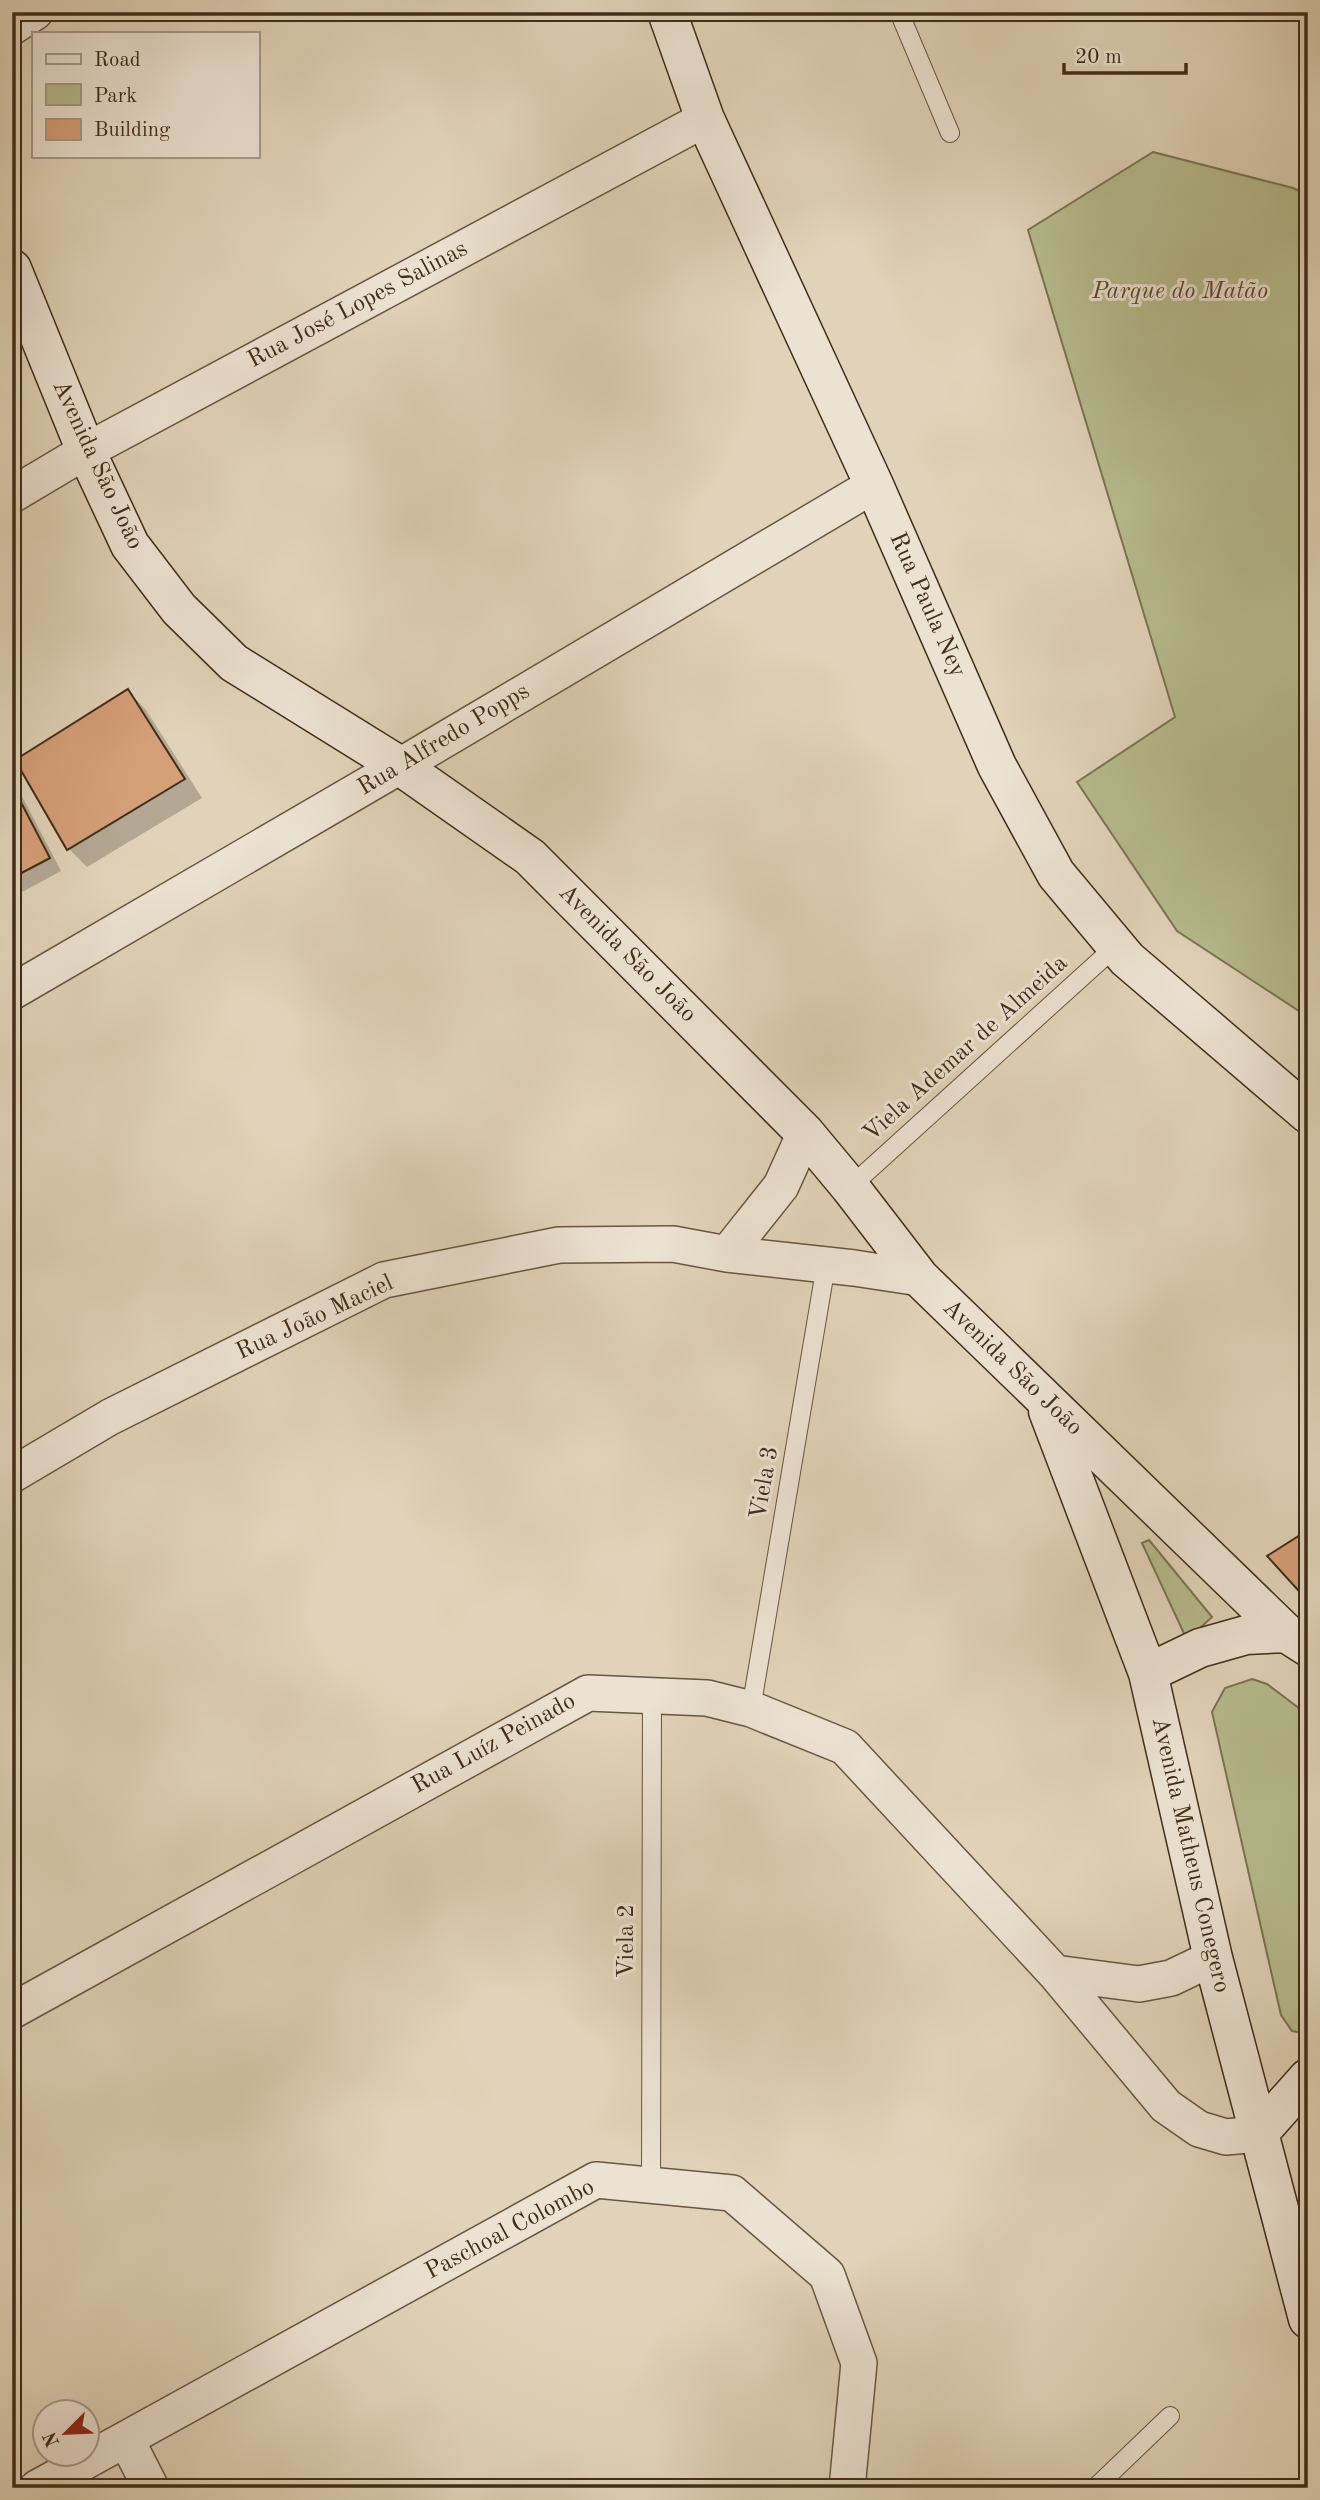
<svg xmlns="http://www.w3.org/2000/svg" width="1320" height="2500" viewBox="0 0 1320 2500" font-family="'Old Standard TT',serif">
	<rect width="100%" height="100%" fill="#e1d3b9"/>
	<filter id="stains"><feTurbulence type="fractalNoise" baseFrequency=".00286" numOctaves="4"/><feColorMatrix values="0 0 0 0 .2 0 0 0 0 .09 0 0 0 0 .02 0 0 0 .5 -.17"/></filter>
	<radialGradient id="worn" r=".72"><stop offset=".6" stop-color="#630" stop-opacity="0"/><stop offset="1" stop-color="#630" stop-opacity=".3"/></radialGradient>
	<path fill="#b6bb8d" stroke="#7b7452" stroke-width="2" d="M1153,152L1293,188L1308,195V1017L1177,931L1077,782L1175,717L1028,230Z
		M1149,1540L1212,1617L1187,1640L1142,1543Z
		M1252,1679L1267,1684L1308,1715V2034L1292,2031L1281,2015L1212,1712L1225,1688Z"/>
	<path fill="#0003" d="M128,691L146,710L202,798L87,867L69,849L17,760Z
		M12,777L61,871L13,897L12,895Z"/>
	<path fill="#d59f78" stroke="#402d18" stroke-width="2" d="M128,689L185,779L67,850L15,760Z
		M12,785L50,858L12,878Z
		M1308,1530V1600H1307L1267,1556Z"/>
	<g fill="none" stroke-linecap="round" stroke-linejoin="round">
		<defs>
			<path id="lane" d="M899,12L950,133
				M850,1187L1115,947
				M751,1709L826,1265
				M651,2185L652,1696
				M1095,2488L1170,2416"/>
			<path id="street" d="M12,27L35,12
				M12,495L86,451L705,119
				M12,992L400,766L874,485
				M727,1254L781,1186L805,1133
				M12,1475L110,1417L384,1280L559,1245L673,1244L727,1254L854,1268L920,1278
				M1055,1973L1139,1984L1171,1978L1213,1958
				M12,2011L588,1693L707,1698L751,1709L845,1747L1055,1973L1166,2106L1199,2129L1226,2137L1258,2134
				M127,2441L151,2488
				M37,2488L596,2180L732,2193L827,2275L859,2363L847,2488"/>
			<path id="secondary" d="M667,12L705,119L874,485L997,766L1056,874L1127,959L1308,1114
				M12,269L86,451L130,545L179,609L234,663L400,766L530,857L805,1133L850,1187L920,1278L1286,1633L1308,1647
				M1048,1411L1148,1673L1213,1958L1308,2319
				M1148,1673L1200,1648L1246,1635L1286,1633
				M1258,2134L1308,2078"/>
		</defs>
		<use href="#lane" stroke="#685640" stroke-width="20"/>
		<use href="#street" stroke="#685640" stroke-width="38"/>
		<use href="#secondary" stroke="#402d18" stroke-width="41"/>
		<use href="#lane" stroke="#ece2d2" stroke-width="18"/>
		<use href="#street" stroke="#ece2d2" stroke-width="35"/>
		<use href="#secondary" stroke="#ece2d2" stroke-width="38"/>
	</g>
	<g text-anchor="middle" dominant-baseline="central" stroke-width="6" stroke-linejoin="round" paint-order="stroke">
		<g font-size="24" font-style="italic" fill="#58492f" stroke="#ece2d2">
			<text x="1180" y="292">Parque do Matão</text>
		</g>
		<g font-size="24" fill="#402d18" stroke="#ece2d2">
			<text transform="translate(358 305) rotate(-28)">Rua José Lopes Salinas</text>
			<text transform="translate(97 465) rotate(65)">Avenida São João</text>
			<text transform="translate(927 605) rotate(66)">Rua Paula Ney</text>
			<text transform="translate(444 740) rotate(-31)">Rua Alfredo Popps</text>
			<text transform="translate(627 954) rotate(45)">Avenida São João</text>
			<text transform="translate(966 1049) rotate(-42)">Viela Ademar de Almeida</text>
			<text transform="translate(315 1318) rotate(-25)">Rua João Maciel</text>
			<text transform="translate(1012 1368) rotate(44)">Avenida São João</text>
			<text transform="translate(765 1483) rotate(-80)">Viela 3</text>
			<text transform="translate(494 1744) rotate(-29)">Rua Luíz Peinado</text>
			<text transform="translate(1190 1855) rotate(77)">Avenida Matheus Conegero</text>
			<text transform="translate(627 1941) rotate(-90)">Viela 2</text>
			<text transform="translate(510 2230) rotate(-28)">Paschoal Colombo</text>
		</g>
	</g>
	<rect width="1320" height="2500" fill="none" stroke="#e1d3b9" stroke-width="42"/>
	<rect x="14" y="14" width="1292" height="2472" fill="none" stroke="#402d18" stroke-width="3.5"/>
	<rect x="21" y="21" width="1278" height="2458" fill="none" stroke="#402d18" stroke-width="2"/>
	<rect x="32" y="32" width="228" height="126" fill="#ece2d2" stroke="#a79a88" stroke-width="2"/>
	<rect x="46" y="54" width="35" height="10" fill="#ece2d2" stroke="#a79a88" stroke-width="2"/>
	<text x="94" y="66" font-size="21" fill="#402d18">Road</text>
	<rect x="46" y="84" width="35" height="21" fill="#b6bb8d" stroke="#a79a88" stroke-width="2"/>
	<text x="94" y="102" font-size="21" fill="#402d18">Park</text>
	<rect x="46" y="119" width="35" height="21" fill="#d59f78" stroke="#a79a88" stroke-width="2"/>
	<text x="94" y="136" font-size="21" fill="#402d18">Building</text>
	<g transform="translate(66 2433) rotate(246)"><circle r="33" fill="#ece2d2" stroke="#a79a88" stroke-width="2"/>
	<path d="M0-5L12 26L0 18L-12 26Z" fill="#8f2418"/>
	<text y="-10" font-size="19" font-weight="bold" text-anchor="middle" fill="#402d18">N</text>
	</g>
	<path d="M1064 63v10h122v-10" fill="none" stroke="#402d18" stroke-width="3.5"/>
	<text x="1075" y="63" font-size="21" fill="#402d18" stroke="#ece2d2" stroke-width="5" paint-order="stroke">20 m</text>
	<rect width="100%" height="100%" filter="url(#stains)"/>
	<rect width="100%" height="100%" fill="url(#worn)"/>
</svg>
